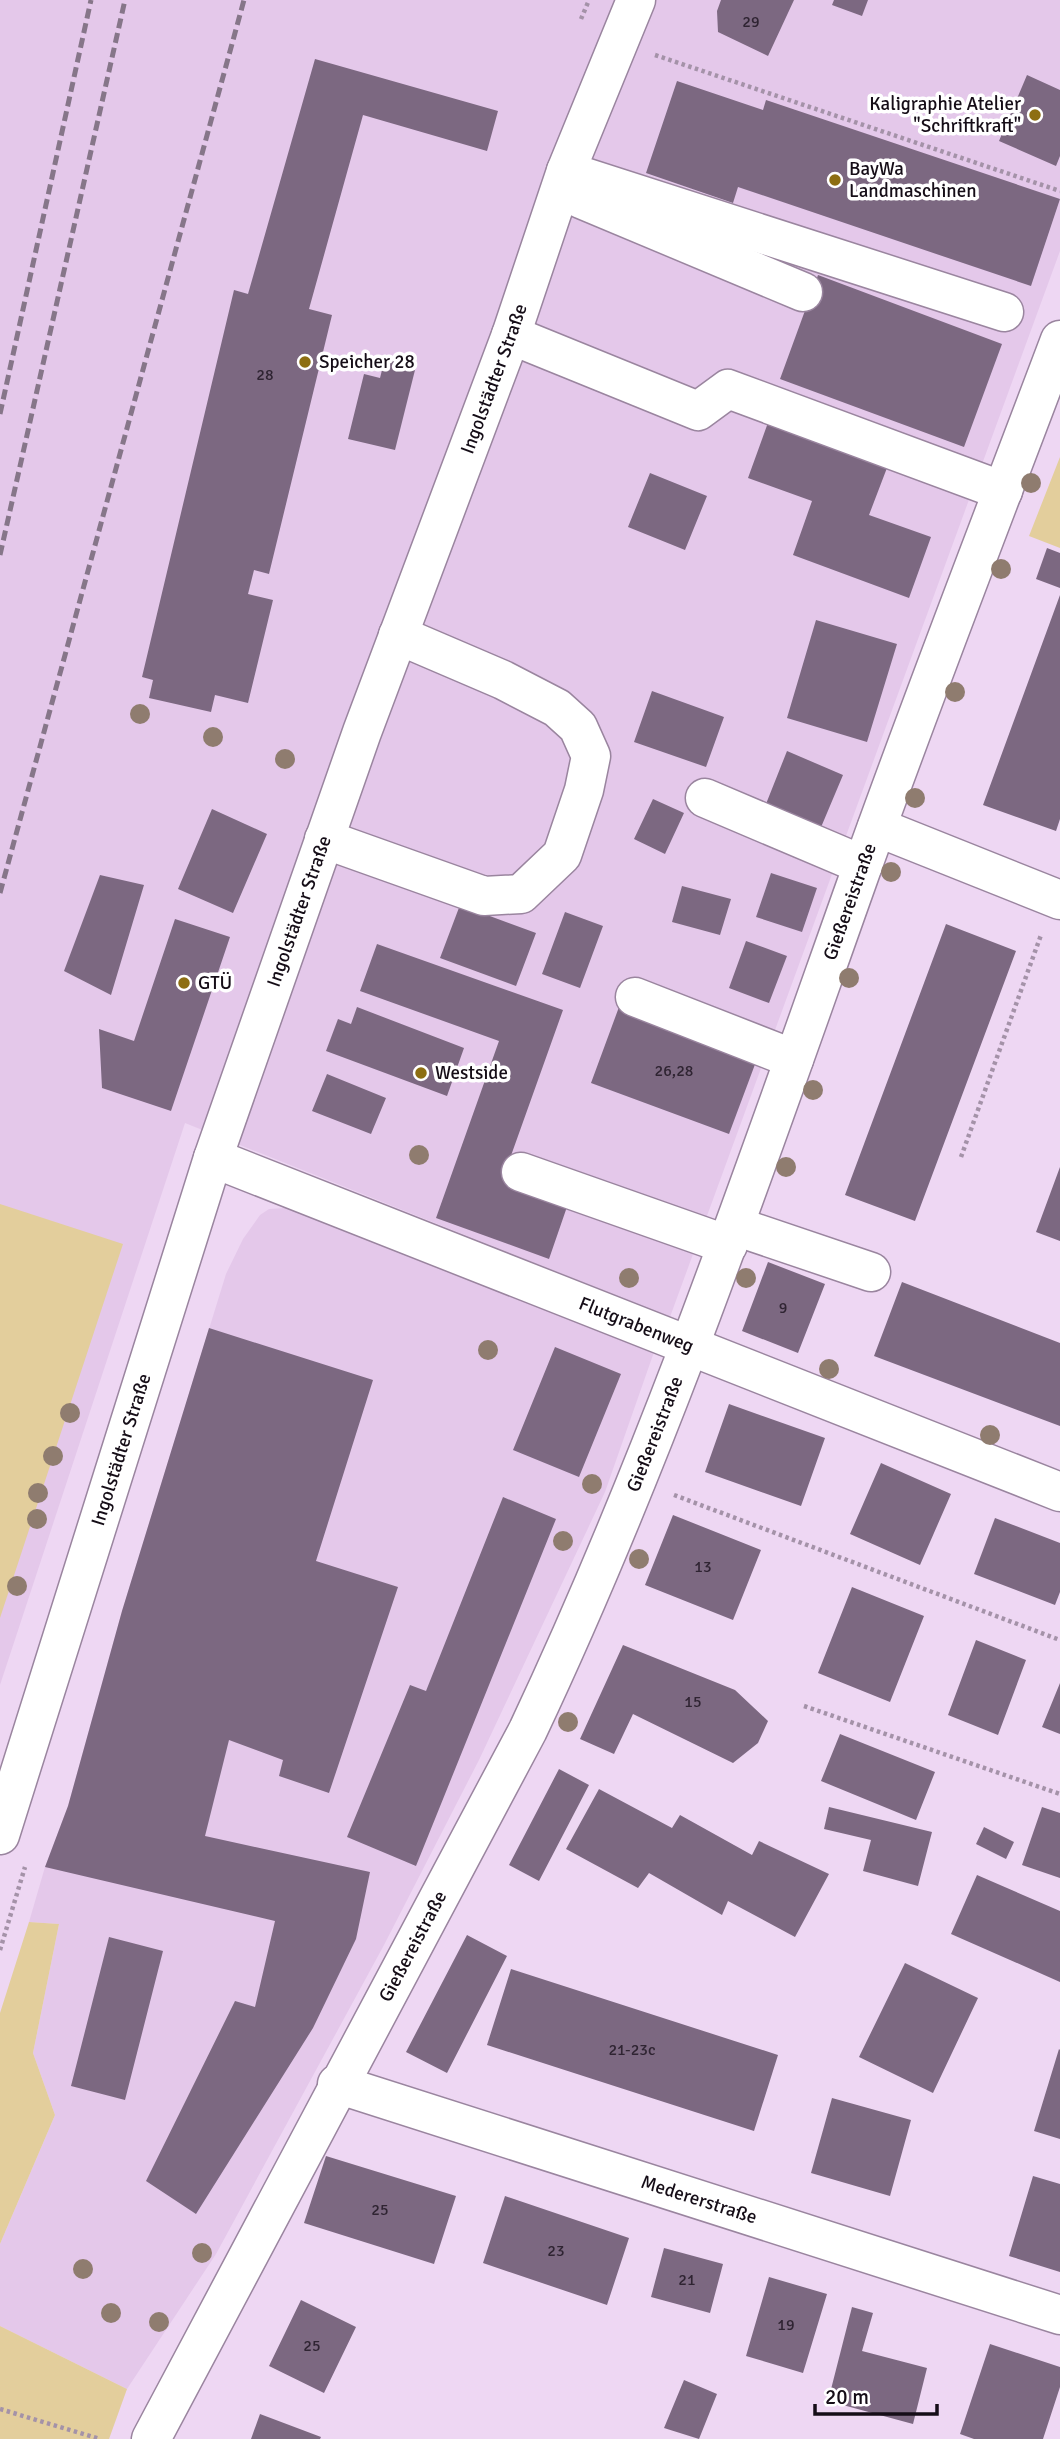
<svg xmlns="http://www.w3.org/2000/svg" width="1060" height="2439" viewBox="0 0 1060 2439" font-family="Signika,sans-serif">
	<rect width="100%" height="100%" fill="#eed7f3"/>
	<path fill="#e4c8ea" d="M0,0H1060V251L670,1317L185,1123L0,1685Z
		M285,1208L309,1214L654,1352L605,1492L479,1760L384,1945L216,2254L127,2389L0,2326V2244L55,2115L33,2053L59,1924L29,1922L45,1867L68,1806L122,1611L226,1274L243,1239L260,1215L269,1209Z"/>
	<path fill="#e3ce9c" d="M1060,457V548L1029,536Z
		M0,1204L123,1244L0,1618Z
		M29,1922L59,1924L33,2053L55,2115L0,2244V2013Z
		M0,2326L127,2389L109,2439H0Z"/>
	<path fill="#7c6881" d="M721,0H794L768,56L718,32L717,11Z
		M834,0H868L862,16L832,5Z
		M315,59L498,111L487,151L363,115L309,309L332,315L269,574L254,570L248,594L273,600L248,703L215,695L211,712L149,698L153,680L142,677L234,290L248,294Z
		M1027,75L1060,90V156L1056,166L999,141Z
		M677,81L763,110L766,100L1060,199L1031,286L738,187L733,203L646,173Z
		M818,275L1002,344L964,447L780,379Z
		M385,358L416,366L395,450L348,439L364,374L380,378Z
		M770,417L890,460L869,515L931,537L909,598L793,555L812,501L748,478Z
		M650,473L707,496L685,550L628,527Z
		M1047,548L1060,553V588L1036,579Z
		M1060,595V819L1056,831L983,805Z
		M816,620L897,644L867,742L787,718Z
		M652,691L724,717L706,767L634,742Z
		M787,751L843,775L819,832L764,809Z
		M653,799L684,813L665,854L634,839Z
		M212,809L267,834L233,913L178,889Z
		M771,873L817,888L802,932L756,917Z
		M100,875L144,885L111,995L64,971Z
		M682,886L731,899L720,935L672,922Z
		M460,905L536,933L516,986L440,958Z
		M565,912L603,926L580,988L542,974Z
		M175,919L230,937L171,1111L102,1088L99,1029L134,1041Z
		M946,924L1016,951L915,1221L845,1195Z
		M746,941L787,956L769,1003L729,988Z
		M377,944L563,1010L503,1178L569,1201L549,1259L436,1218L499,1041L360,991Z
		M357,1007L464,1048L447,1096L326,1051L338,1019L351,1024Z
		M619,1007L757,1059L729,1134L591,1083Z
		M327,1074L386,1098L371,1134L312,1111Z
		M1060,1167V1241L1036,1232Z
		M768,1262L825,1284L798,1353L742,1331Z
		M902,1282L1060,1343V1426L874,1356Z
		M209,1328L373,1380L316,1561L398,1587L329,1793L279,1776L283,1760L229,1740L205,1836L370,1872L356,1939L313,2028L196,2214L146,2181L235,2001L255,2007L275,1921L45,1867L68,1806L122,1611Z
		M555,1347L621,1374L579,1477L513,1450Z
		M729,1404L825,1438L801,1506L705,1472Z
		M881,1463L951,1494L920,1565L850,1534Z
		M503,1497L556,1519L416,1866L347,1837L410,1685L426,1691Z
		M673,1515L761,1550L733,1620L645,1585Z
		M995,1518L1060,1543V1592L1055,1605L974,1574Z
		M852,1587L924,1616L890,1702L818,1673Z
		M976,1640L1026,1660L998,1735L948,1715Z
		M623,1645L735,1690L768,1721L758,1743L733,1763L633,1714L614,1754L580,1739Z
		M1060,1683V1734L1042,1727Z
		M840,1734L935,1772L916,1820L821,1781Z
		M559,1769L589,1785L539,1881L509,1865Z
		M599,1789L672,1828L680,1815L752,1855L759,1841L829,1874L795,1937L728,1901L722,1915L649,1873L638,1888L566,1849Z
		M829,1807L932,1832L918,1886L863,1871L871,1840L824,1829Z
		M1042,1807L1060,1813V1878L1022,1865Z
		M984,1827L1014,1842L1006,1859L976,1844Z
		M977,1875L1060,1911V1982L951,1934Z
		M467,1935L507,1956L447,2073L406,2052Z
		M109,1937L163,1951L125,2100L71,2086Z
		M905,1963L978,1998L933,2093L859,2057Z
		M511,1969L778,2055L754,2131L487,2045Z
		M1059,2049L1060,2050V2139L1034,2131Z
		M832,2098L911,2120L890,2196L811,2173Z
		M326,2156L456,2196L434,2264L304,2223Z
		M1033,2176L1060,2184V2272L1009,2256Z
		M505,2196L629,2238L607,2305L483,2263Z
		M664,2248L723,2264L710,2313L651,2297Z
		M769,2277L827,2294L803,2373L746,2356Z
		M301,2300L356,2327L324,2393L269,2366Z
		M852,2307L873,2313L862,2351L927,2368L913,2424L828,2401Z
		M990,2344L1060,2367V2387L1043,2439H974L960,2434Z
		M684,2380L717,2394L699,2439L664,2428Z
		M260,2414L321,2437L320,2439H251Z"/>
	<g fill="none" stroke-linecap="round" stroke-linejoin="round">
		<defs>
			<g id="minor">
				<path d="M566,171L1004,312"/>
				<path d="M581,199L803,292"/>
				<path d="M511,335L698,411L728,389L1003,491"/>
				<path d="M705,798L863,865"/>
				<path d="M877,827L1060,900"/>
				<path d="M324,839L484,896L521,894L562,855L584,790L591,756L578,727L557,708L503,680L398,635"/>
				<path d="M635,997L794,1059"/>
				<path id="s1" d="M213,1158L1060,1492"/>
				<path d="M521,1172L728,1245"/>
				<path d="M735,1226L871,1272"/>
				<path id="s2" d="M0,1835L213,1158L362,732L511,335L566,171L636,0"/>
				<path id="s3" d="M337,2084L1060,2315"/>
				<path id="s4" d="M151,2439L528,1730C660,1450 759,1157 863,865C926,689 994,515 1060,340"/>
			</g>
		</defs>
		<use href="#minor" stroke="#9a859f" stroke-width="41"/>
		<path stroke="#a492a8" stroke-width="4.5" stroke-dasharray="3.5 3.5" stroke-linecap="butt" d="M581,19L589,0
			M655,55L1060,191
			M961,1157L1041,935
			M674,1495L1060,1640
			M804,1706L1060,1794
			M0,1950L25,1867
			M0,2409L100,2439"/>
		<use href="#minor" stroke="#fff" stroke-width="38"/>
		<path stroke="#867689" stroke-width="5" stroke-dasharray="10 5" stroke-linecap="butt" d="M0,414L91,0
			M0,555L125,0
			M0,893L244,0"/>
	</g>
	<g fill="#8f7c6f">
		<circle cx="1031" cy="483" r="10"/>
		<circle cx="1001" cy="569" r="10"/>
		<circle cx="955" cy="692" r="10"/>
		<circle cx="140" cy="714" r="10"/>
		<circle cx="213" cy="737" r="10"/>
		<circle cx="285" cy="759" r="10"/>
		<circle cx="915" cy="798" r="10"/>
		<circle cx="891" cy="872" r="10"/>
		<circle cx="849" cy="978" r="10"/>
		<circle cx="813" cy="1090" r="10"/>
		<circle cx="419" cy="1155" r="10"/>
		<circle cx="786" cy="1167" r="10"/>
		<circle cx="629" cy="1278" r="10"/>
		<circle cx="746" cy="1278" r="10"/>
		<circle cx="488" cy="1350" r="10"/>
		<circle cx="829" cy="1369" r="10"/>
		<circle cx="70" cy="1413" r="10"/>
		<circle cx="990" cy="1435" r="10"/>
		<circle cx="53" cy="1456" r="10"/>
		<circle cx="592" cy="1484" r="10"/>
		<circle cx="38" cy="1493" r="10"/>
		<circle cx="37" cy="1519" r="10"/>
		<circle cx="563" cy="1541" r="10"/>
		<circle cx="639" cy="1559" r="10"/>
		<circle cx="17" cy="1586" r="10"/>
		<circle cx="568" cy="1722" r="10"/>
		<circle cx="202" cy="2253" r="10"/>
		<circle cx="83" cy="2269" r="10"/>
		<circle cx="111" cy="2313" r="10"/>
		<circle cx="159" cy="2322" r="10"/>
	</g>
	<g fill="#8d6e12" stroke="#fff" stroke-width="2.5">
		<circle cx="1035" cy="115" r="7"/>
		<circle cx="835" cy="180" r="7"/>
		<circle cx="305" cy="362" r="7"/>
		<circle cx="184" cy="983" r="7"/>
		<circle cx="421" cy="1073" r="7"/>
	</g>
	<g text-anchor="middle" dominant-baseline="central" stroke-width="7" stroke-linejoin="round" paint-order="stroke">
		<g font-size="16" fill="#2f2432">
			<text x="751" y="22">29</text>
			<text x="265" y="375">28</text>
			<text x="674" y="1071">26,28</text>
			<text x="783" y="1308">9</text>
			<text x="703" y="1567">13</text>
			<text x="693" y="1702">15</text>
			<text x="632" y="2050">21-23c</text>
			<text x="380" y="2210">25</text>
			<text x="556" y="2251">23</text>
			<text x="687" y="2280">21</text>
			<text x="786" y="2325">19</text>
			<text x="312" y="2346">25</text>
		</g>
		<g font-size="19" fill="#150d17" stroke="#fff" text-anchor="start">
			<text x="1021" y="104" text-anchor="end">Kaligraphie Atelier<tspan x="1021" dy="22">"Schriftkraft"</tspan></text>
			<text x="849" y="169">BayWa<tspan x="849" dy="22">Landmaschinen</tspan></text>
			<text x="319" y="362">Speicher 28</text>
			<text x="198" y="983">GTÜ</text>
			<text x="435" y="1073">Westside</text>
		</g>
		<g font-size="19" fill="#150d17" stroke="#fff">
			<text stroke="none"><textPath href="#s2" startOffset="1538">Ingolstädter Straße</textPath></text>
			<text stroke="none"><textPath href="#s4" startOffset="1692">Gießereistraße</textPath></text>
			<text stroke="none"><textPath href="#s2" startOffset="971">Ingolstädter Straße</textPath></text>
			<text stroke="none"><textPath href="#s1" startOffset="455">Flutgrabenweg</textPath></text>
			<text stroke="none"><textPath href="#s4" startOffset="1125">Gießereistraße</textPath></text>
			<text stroke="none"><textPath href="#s2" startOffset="404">Ingolstädter Straße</textPath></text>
			<text stroke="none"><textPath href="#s4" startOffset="558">Gießereistraße</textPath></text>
			<text stroke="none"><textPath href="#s3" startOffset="380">Medererstraße</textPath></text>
		</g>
	</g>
	<path d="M815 2404v10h122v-10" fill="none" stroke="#150d17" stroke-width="3.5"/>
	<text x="825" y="2404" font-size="21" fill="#150d17" stroke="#ffffff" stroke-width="5" paint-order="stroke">20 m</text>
</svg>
